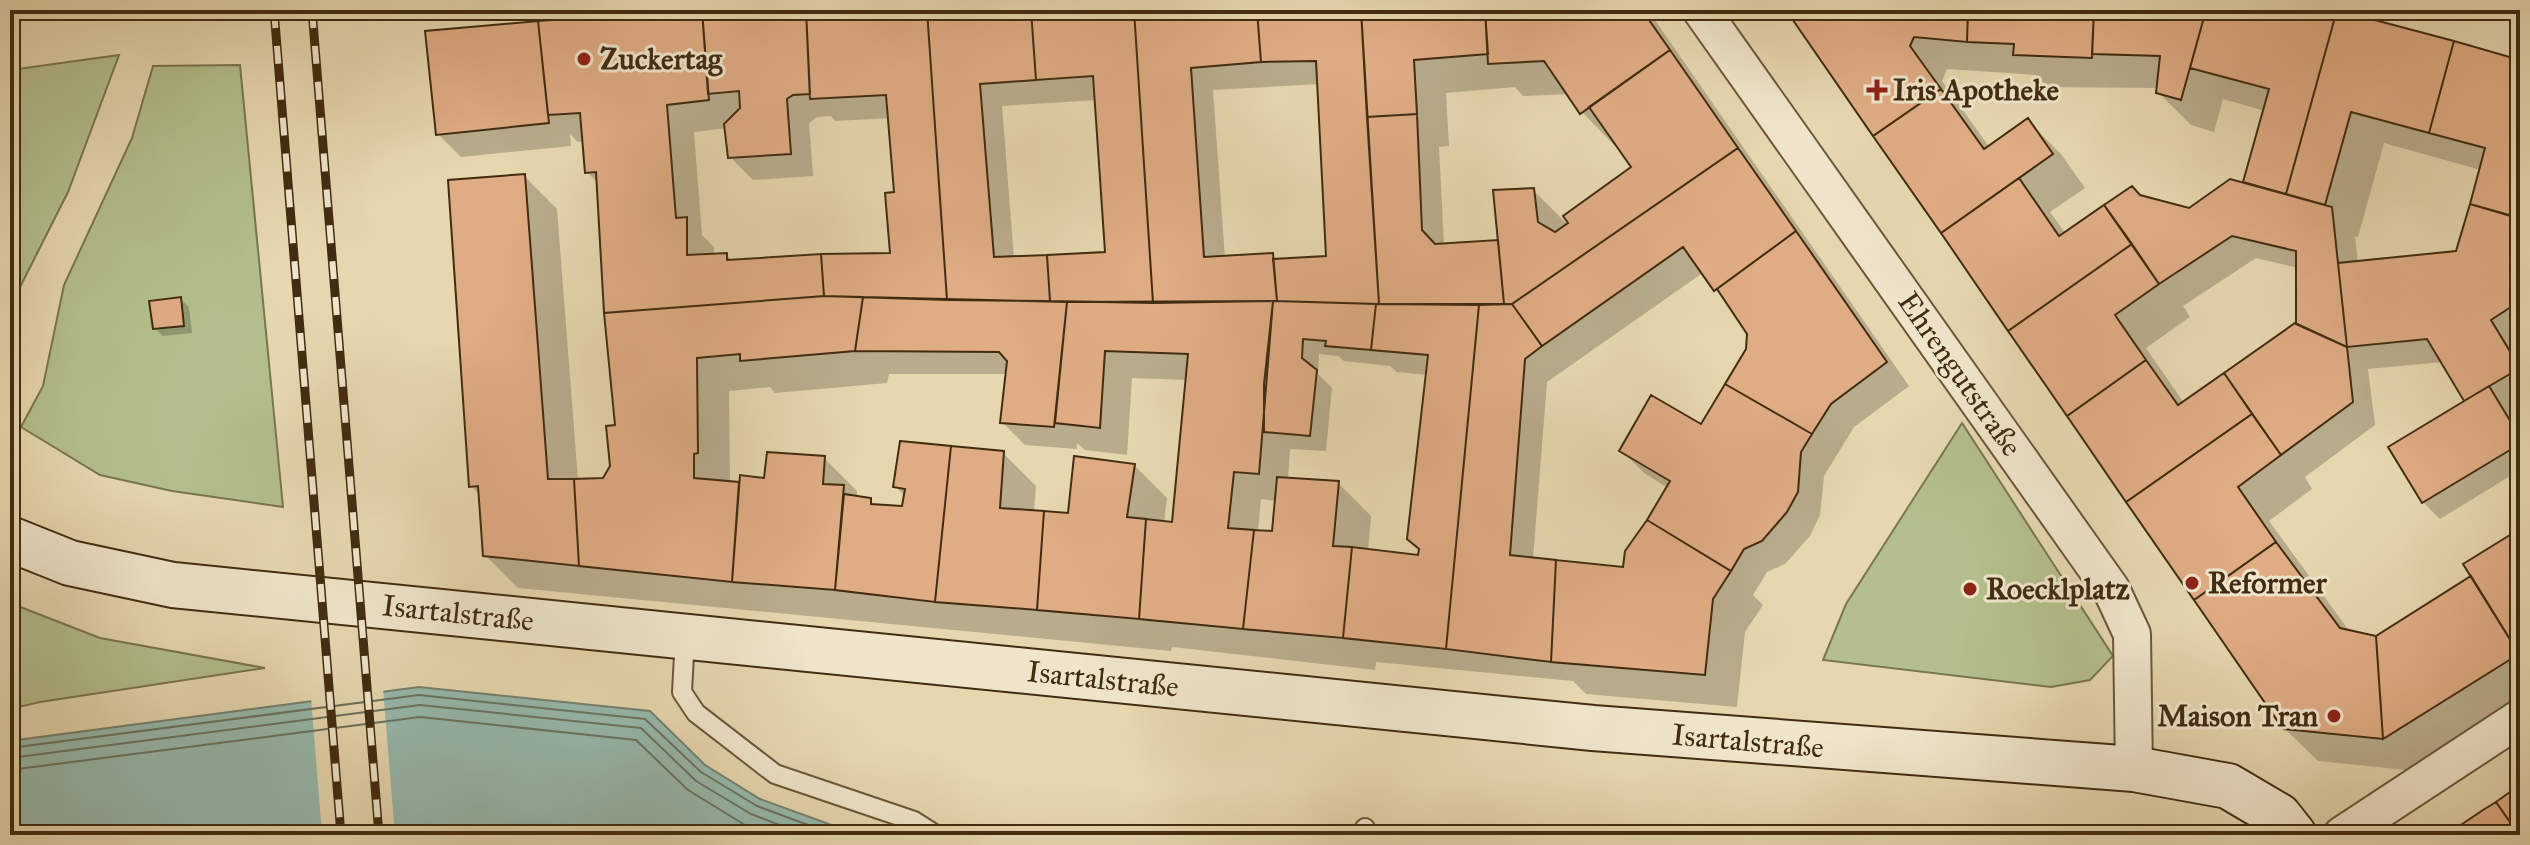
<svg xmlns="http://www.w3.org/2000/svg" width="2530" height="845" viewBox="0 0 2530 845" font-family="'IM FELL Great Primer',serif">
	<rect width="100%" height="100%" fill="#e6d7af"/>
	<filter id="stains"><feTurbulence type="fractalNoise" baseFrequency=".0025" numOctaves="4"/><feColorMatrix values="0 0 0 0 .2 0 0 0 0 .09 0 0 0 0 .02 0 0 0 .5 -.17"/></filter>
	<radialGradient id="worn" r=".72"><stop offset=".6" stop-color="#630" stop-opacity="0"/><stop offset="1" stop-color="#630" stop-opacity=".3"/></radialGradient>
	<path fill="#b3bf8c" stroke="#7a764e" stroke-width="2" d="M119,55L68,192L10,307V70Z
		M240,65L283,507L172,491L100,475L21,427L43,386L64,285L132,138L153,66Z
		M1962,423L2113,656L2090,680L2051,687L1823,660L1846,604Z
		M10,603L100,638L265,668L40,702L10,709Z"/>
	<path fill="#96b9ad" stroke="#74816f" stroke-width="2" d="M419,687L650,711L705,765L760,799L859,835H10V741Z"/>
	<path fill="#e6d7af" d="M383,688L395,835H322L311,697Z"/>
	<path fill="#0003" fill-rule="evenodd" d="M719,10H1648L1909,386L1854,427L1824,476L1820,515L1810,536L1785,564L1767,572L1753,595L1763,605L1745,632L1737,707L1586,694L1573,681L1376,662L1375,670L1172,647L1171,651L518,588L485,555L480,495L471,486L524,176L557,209L578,480H604L612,467L617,427L599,184L587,172L584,141L578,142L570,134L571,146L461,157L438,134ZM1320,84L1329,258L1278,261L1272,255L1225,258L1213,90ZM1515,87L1523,96L1569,94L1582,112L1614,145L1617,144L1633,167L1569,226L1533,190L1497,242L1444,245L1439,147L1449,146L1446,93ZM1097,100L1107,254L1014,258L1002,106ZM831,116L835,121L890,118L896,194L892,255L733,262L727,255H714V247L702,235L694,132L727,128L730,157L753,180L813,176L809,123L817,117ZM1704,272L1749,334L1748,350L1701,427L1621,450L1644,473L1668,488L1625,569L1533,559L1547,382ZM1319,354L1338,356L1344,361L1390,366L1397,372L1428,375L1420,557L1368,551L1371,516L1338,483L1288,479L1290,449L1326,451L1332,388L1318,374ZM889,374H1007L1002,422L1025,445L1077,449V443L1085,450L1127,455L1132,378L1188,380L1174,524L1164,523L1167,498L1134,465L1070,515L1034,512L1036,486L1003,453L896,487L906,497L904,508L876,506L870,500L857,498V491L824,458L766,480L730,483L729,391L770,387L775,393L887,383ZM1261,499L1277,501L1273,533L1258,532Z
		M1789,10H2333L2520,62V339L2513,344L2520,356V404L2509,411L2520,429V470L2440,519L2423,502L2390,448L2467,401L2443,362L2368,369L2375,425L2305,477L2312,489L2269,521L2350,632L2376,639L2474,577L2520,531V707L2416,771L2318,761L2284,728ZM1947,69L2036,75L2048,87L2158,88V92L2191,125L2214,132L2223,99L2265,111L2245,184L2190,210L2141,198L2066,234L2050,212L2085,188L2061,154L2028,121L1990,148L1942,81ZM2384,143L2481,170L2458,253L2358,263L2355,236L2358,237ZM2256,258L2298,268V325L2184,403L2146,348L2190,317L2183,306Z
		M180,299L189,307L192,333L163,336L154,328Z"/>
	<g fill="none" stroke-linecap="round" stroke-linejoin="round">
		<path stroke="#6c725f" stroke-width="2" d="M10,748L419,695L645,719L701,772L757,806L835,835
			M10,758L420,705L641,728L696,781L751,814L806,835
			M10,770L420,717L636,740L688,790L745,825L772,835"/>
	</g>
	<path fill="#dfac84" stroke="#422c11" stroke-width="2" d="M702,10L709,100L667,105L676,218L687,217V255L727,253V260L821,254L824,296L604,313L596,172L585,173L580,113L548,115L538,21Z
		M702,10H806L810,94L793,95L787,99L791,154L728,158L724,124L740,108L739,91L708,94Z
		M806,10H927L947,300L824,296L821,254L890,253L885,193L894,192L886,95L810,99Z
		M927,10H1031L1036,80L980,84L994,257L1047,255L1050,301L947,300Z
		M1031,10H1134L1153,303L1050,301L1047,255L1105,252L1093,76L1036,80Z
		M1134,10H1257L1261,62L1191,68L1204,257L1273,253L1277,301L1153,303Z
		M1257,10H1361L1379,304L1277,301L1273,259L1326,256L1316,61L1261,62Z
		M1361,10H1485L1488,54L1414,60L1417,114L1367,117Z
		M1485,10H1642L1670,50L1580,114L1544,61L1488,64Z
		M1786,10H1968L1967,42L1914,37L1910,46L1941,89L1873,136Z
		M1968,10H2094L2092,58L2013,55L2014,44L1967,42Z
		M2094,10H2206L2181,100L2156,93L2160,56L2092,54Z
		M2206,10H2337L2286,194L2243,182L2269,89L2190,68Z
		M2337,10L2454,41L2429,133L2351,112L2325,205L2286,194Z
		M538,21L549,123L436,135L425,31Z
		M2454,41L2520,60V193L2514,217L2470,204L2485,148L2429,133Z
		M1670,50L1738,148L1512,304H1504L1493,190L1534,188L1538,222L1555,232L1568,223L1563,216L1631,167L1589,107Z
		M1941,89L1984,149L2028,118L2053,154L1941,233L1873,136Z
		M1417,114L1422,230L1435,244L1498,240L1504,304H1379L1367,117Z
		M1738,148L1796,231L1714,291L1683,247L1542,346L1512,304Z
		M525,174L548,479H574L579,566L483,556L478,486L469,487L448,180Z
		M2019,178L2059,236L2104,205L2132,244L2008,331L1941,233Z
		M2230,179L2332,207L2347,347L2296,324V251L2232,236L2159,284L2104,205L2132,186L2140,195L2189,208Z
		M2470,204L2520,218V301L2491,320L2520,368L2464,401L2427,339L2347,347L2338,263L2456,251Z
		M1796,231L1887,362L1831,404L1812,434L1725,384L1746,349L1747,334L1717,289Z
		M2132,244L2159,284L2115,315L2146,360L2067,416L2008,331Z
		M824,296L863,297L855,351L740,361V354L697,358L698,453L694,454V478L739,482L732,582L579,566L574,479L603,478L610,466L606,426L615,425L604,313Z
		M181,297L184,326L153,329L149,301Z
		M863,297L1067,302L1054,427L1000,423L1007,361L999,352L855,351Z
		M1273,301L1376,304L1371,350L1325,346L1326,341L1303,339L1302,358L1317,370L1310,436L1264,432V384Z
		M1273,301L1259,474L1234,472L1228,528L1254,530L1243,629L1139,619L1146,519L1172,522L1188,354L1105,351L1100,428L1055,423L1067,302Z
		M1376,304L1479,305L1446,649L1343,638L1352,547L1418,555L1419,549L1407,539L1428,355L1371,350Z
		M1512,304L1542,346L1525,359L1510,555L1556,560L1551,662L1446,649L1479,305Z
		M2295,323L2347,347L2353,402L2281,455L2224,373Z
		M2146,360L2178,405L2224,373L2252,414L2126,502L2067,416Z
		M1725,384L1812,434L1801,452L1798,492L1787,512L1762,541L1744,549L1731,571L1647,520L1670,481L1619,451L1651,395L1701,424Z
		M2489,386L2520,437V444L2422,503L2388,447Z
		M2252,414L2281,455L2238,487L2276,542L2194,600L2126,502Z
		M900,441L951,446L935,602L835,590L844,494L871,498V504L902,506L905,489L893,487Z
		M951,446L1004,451L1000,508L1044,511L1037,610L935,602Z
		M767,452L825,456L823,484L844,485L835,590L732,582L740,475L764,478Z
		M1074,456L1135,464L1127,517L1146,519L1139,619L1037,610L1044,511L1068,513Z
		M1277,477L1339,481L1333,546L1352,547L1343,638L1243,629L1254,530L1272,531Z
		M2520,516V654H2519L2463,564L2518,530L2512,521Z
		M1647,520L1731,571L1713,599L1705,675L1551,662L1556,560L1623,567L1625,551Z
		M2276,542L2340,628L2376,636L2383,739L2283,729L2194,600Z
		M2471,576L2519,654L2383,739L2376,636Z
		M2520,785V835H2519L2496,802Z
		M2496,802L2519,835H2446L2483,810Z"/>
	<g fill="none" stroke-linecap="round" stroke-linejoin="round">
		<defs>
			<path id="lane" d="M685,637L682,692L696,713L775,774L914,821L936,835
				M1363,835L1365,828"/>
			<path id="street" d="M1701,10L2111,589L2132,634L2134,769
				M2342,835L2520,718"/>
			<path id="secondary" d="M10,539L70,563L173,585L1593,728L2134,769L2228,786L2279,816L2294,835"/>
		</defs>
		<use href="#lane" stroke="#6b5738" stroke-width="22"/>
		<use href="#street" stroke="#6b5738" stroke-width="40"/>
		<use href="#secondary" stroke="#422c11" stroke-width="48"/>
		<use href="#lane" stroke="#efe5cb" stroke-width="18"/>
		<use href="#street" stroke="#efe5cb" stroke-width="36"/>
		<use href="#secondary" stroke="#efe5cb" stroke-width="44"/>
		<defs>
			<path id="rail" d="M274,10L341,835
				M312,10L379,835"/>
		</defs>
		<use href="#rail" stroke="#422c11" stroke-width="9"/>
		<use href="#rail" stroke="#efe5cb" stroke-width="6" stroke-dasharray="18" stroke-linecap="butt"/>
	</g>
	<g fill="#8f2418" stroke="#efe5cb" stroke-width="3">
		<circle cx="584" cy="59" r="8"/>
		<path d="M1873 78h8v8h8v8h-8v8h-8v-8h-8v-8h8z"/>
		<circle cx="2192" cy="583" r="8"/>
		<circle cx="1970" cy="589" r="8"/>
		<circle cx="2334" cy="716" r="8"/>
	</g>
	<g text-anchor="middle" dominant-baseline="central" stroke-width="6" stroke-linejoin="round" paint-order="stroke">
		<g font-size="30" font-weight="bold" fill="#422c11" stroke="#efe5cb" text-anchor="start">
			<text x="600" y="59">Zuckertag</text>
			<text x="1893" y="90">Iris Apotheke</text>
			<text x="2208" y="583">Reformer</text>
			<text x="1986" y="589">Roecklplatz</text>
			<text x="2318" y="716" text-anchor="end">Maison Tran</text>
		</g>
		<g font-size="30" fill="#422c11" stroke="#efe5cb">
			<text transform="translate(1960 374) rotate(55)">Ehrengutstraße</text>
			<text transform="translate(458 613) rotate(6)">Isartalstraße</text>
			<text transform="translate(1103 679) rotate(6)">Isartalstraße</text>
			<text transform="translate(1748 741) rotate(5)">Isartalstraße</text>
		</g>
	</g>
	<rect width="2530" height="845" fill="none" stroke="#e6d7af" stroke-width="40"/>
	<rect x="12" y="12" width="2506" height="821" fill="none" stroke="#422c11" stroke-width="4"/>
	<rect x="20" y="20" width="2490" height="805" fill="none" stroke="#422c11" stroke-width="2"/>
	<rect width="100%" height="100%" filter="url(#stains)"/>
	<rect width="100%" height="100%" fill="url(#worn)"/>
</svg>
